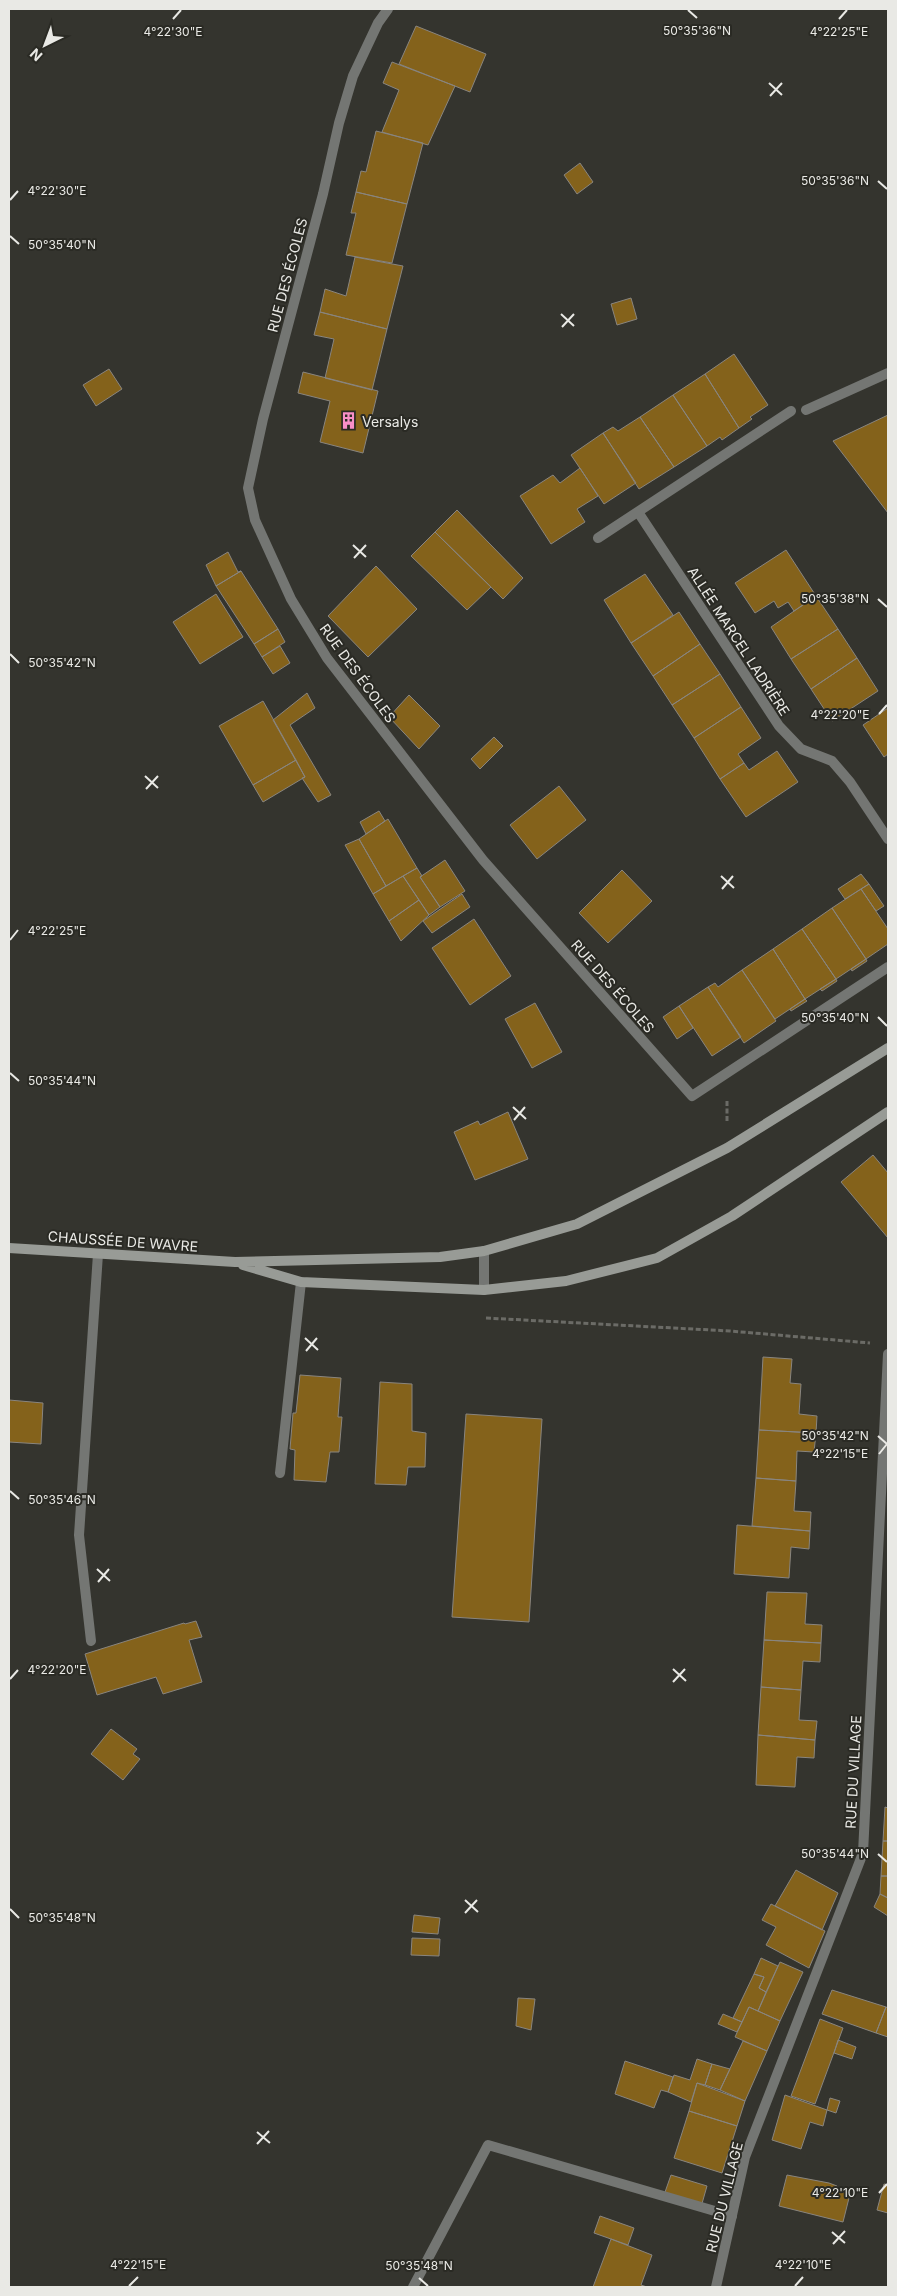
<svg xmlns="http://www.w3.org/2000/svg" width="897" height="2296" viewBox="0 0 897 2296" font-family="Inter,sans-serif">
	<rect width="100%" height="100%" fill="#34342e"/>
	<path fill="#84621b" stroke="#89857f" d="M416,26L486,54L470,92L399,64Z
		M392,62L455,86L428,145L382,132L399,90L383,83Z
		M376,131L423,143L407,204L356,192L361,171L366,172Z
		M580,163L593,182L577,194L564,175Z
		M356,192L407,204L392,263L346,255L356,213H351Z
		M355,257L403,266L387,329L320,312L325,289L346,296Z
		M631,298L637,319L617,325L611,304Z
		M320,312L387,329L372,390L325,378L334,339L314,335Z
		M734,354L768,405L750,417L752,419L739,428L705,374Z
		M109,369L122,389L96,406L83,385Z
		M303,372L378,391L363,453L320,442L330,401L298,393Z
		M705,374L739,428L722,440L720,437L707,446L673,395Z
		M673,395L707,446L674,467L640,417Z
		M888,415V513L833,441Z
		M640,417L674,467L639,489L603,433L613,427L618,431Z
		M603,433L636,483L604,504L571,455Z
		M580,468L598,496L577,509L585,522L551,544L520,496L553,475L560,483Z
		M457,510L523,578L503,599L435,532Z
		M435,532L491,587L467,610L411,556Z
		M786,550L816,596L794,611L788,602L778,608L774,601L755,613L735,583Z
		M228,552L238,572L241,571L216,586L206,565Z
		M376,566L417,609L368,657L328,616Z
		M241,571L278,629L254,644L216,586Z
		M645,574L673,615L631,643L604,600Z
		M216,594L243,637L200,664L173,622Z
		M816,596L838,629L791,659L771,627Z
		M679,612L700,644L653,676L631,643Z
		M278,629L285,642L262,657L254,644Z
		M838,629L857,658L811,689L791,659Z
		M700,644L720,674L672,705L653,676Z
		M280,646L290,663L273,674L262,657Z
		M857,658L878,691L832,721L811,689Z
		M720,674L741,707L694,738L672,705Z
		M307,693L315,708L290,725L331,795L318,802L302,778L305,777L273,720Z
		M409,695L440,726L419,749L389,717Z
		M263,701L296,760L253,785L219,726Z
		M741,707L761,738L738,754L744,763L720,779L694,738Z
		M888,708V754L884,757L863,725Z
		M494,737L503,746L480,769L471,759Z
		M777,751L798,782L746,817L720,779L744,763L749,770Z
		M296,760L305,777L263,802L253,785Z
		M559,786L586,820L537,859L510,825Z
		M379,811L385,821L366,834L360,822Z
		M388,819L417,868L386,886L359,839Z
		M359,839L386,886L373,894L345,845Z
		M445,860L465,891L440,907L420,877Z
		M417,868L422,876L420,877L440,907L429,915L403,876Z
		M622,870L652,901L608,943L579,913Z
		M861,874L869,884L845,899L838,889Z
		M403,876L419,900L389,921L373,894Z
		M869,884L884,906L876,911L861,889Z
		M861,889L888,929V944L866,959L832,908Z
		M462,894L470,907L432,933L423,921Z
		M419,900L429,915L401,941L389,921Z
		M832,908L866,959L836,979L802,929Z
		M474,919L511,976L470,1005L432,948Z
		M802,929L836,979L805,999L773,949Z
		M773,949L805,999L775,1019L742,970Z
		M866,959L867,961L852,971L851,969Z
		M742,970L776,1021L744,1043L708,987L715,983L718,987Z
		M836,979L837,981L822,991L820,989Z
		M708,987L741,1037L712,1056L679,1006Z
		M805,999L807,1001L791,1011L790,1009Z
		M535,1003L562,1052L532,1068L505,1019Z
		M679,1006L693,1028L677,1039L663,1017Z
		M508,1112L528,1159L475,1180L454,1132L478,1121L480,1125Z
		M873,1155L888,1173V1238L841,1182Z
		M763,1357L792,1359L790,1383L801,1384L799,1414L817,1416L816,1433L759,1430Z
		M300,1375L341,1378L338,1417H342L339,1452H330L326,1482L294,1480L295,1450L290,1449L293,1413H296Z
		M380,1382L412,1384V1431L426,1433L425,1467H408L406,1485L375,1484Z
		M9,1400L43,1403L41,1444L9,1442Z
		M466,1414L542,1419L529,1622L452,1617Z
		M759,1430L816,1433L814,1452L797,1451L796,1481L756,1478Z
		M756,1478L796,1481L794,1511L811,1512L810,1531L752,1526Z
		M737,1525L810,1531L809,1549L791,1547L789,1578L734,1574Z
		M767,1592L807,1593L805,1624L822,1625L821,1643L764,1640Z
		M196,1621L202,1637L189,1640L202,1682L163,1694L156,1677L97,1695L85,1654L184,1623L185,1624Z
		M764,1640L821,1643L820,1662L803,1661L801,1690L761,1687Z
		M761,1687L801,1690L799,1720L817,1721L815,1740L758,1735Z
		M111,1729L137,1749L133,1754L140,1759L123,1780L91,1754Z
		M758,1735L815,1740L814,1758L797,1757L795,1787L756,1785Z
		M885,1807L888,1808V1841H883Z
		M883,1841H888V1876H881Z
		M796,1870L838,1893L822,1930L775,1906Z
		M881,1876H888V1898L880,1894Z
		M880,1894L888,1898V1916L874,1907Z
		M771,1904L825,1931L809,1968L766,1945L776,1927L762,1920Z
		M414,1915L440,1918L438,1934L412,1932Z
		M412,1938L440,1939L439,1956L411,1955Z
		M761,1958L778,1966L766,1992L759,1988L764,1977L754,1974Z
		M780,1962L803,1972L780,2021L758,2011Z
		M754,1974L764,1977L759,1988L766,1992L758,2011L749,2007L742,2022L733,2018Z
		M832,1990L886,2007L876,2033L822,2014Z
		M518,1998L535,1999L531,2030L516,2026Z
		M749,2007L780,2021L767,2051L735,2037Z
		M886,2007L888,2008V2037L876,2033Z
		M723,2014L742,2022L737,2032L718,2024Z
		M820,2019L843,2028L815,2104L791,2096Z
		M838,2040L856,2047L852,2059L834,2053Z
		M743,2041L767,2051L745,2101L720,2090Z
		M697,2059L712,2064L705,2085L697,2083L691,2102L668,2092L674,2075L690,2080Z
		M625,2061L673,2077L668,2092L661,2090L654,2108L615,2094Z
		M712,2064L730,2069L720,2090L705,2085Z
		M697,2083L745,2101L737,2126L689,2111Z
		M785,2095L827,2110L823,2126L810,2122L801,2149L772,2140Z
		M830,2098L840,2101L836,2113L827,2110Z
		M689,2111L737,2126L722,2173L674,2158Z
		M671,2175L707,2186L701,2207L664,2195Z
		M787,2175L829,2183L837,2186L835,2190L850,2194L843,2222L779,2206Z
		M884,2184L888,2185V2213L877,2210Z
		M600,2216L634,2228L628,2245L594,2233Z
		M611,2239L652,2255L641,2285L647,2287H593Z"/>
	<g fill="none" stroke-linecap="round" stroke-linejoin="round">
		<path stroke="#6b6b66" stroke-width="3" stroke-dasharray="5 2.5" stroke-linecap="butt" d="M727,1101V1122
			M486,1318L730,1331L870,1343"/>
		<path stroke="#747673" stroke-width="10" d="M806,410L888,373
			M484,1251V1290
			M280,1473L301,1282
			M91,1641L79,1535L98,1254
			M413,2287L488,2145L732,2216"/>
		<path stroke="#747673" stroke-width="10" d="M388,9L378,23L353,76L339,123L323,194L263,419L248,488L255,520L291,599L327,658L483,860L692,1096L888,967
			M638,512L779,726L801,749L832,761L850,782L888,839
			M598,538L791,411
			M716,2287L745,2157L863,1853L888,1354"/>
		<path stroke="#989b96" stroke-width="10" d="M9,1248L235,1262L440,1257L484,1251L577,1224L727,1148L888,1048
			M243,1265L301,1282L484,1290L566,1281L657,1258L732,1216L888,1112"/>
	</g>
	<path fill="none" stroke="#e9e9e5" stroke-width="2" d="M688,10L697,18M173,19L181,10M839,19L847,10M769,83L782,95M770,96L782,83M878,181L887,189M10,200L18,191M10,236L19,244M561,314L574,326M562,327L574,314M353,545L366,557M354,558L366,545M878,599L887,607M10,654L19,663M879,714L887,705M145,776L158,788M146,789L158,776M721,876L734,888M722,889L733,876M10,940L18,930M878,1017L887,1026M10,1073L19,1081M513,1107L526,1119M514,1120L525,1107M305,1338L318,1350M306,1351L317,1338M878,1436L887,1444M879,1454L887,1444M10,1491L19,1499M97,1569L110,1581M98,1582L109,1569M673,1669L686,1681M10,1679L18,1670M673,1682L685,1669M878,1854L887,1862M465,1900L478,1912M10,1909L19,1918M465,1913L477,1900M257,2132L270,2143M257,2144L269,2131M879,2193L887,2184M832,2232L845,2243M833,2244L845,2231M419,2278L428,2286M129,2286L138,2277M795,2286L803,2277"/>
	<defs>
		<symbol id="building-bare" viewBox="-9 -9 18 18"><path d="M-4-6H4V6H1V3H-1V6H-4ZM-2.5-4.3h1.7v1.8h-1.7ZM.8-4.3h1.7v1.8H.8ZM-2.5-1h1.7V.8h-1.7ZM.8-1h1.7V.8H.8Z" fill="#f98fc8" stroke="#2a2a24" stroke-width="2.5" paint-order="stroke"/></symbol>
	</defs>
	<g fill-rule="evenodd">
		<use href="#building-bare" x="336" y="408" width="25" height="25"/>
	</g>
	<g text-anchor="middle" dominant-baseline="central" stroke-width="4" stroke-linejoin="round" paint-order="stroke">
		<g font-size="14" fill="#e9e9e5" stroke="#2a2a24">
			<text transform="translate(287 275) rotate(-75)">RUE DES ÉCOLES</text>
			<text transform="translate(739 641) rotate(57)">ALLÉE MARCEL LADRIÈRE</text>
			<text transform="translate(358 673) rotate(54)">RUE DES ÉCOLES</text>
			<text transform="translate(613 986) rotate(49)">RUE DES ÉCOLES</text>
			<text transform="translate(123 1241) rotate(4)">CHAUSSÉE DE WAVRE</text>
			<text transform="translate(853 1772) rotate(-87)">RUE DU VILLAGE</text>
			<text transform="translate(724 2197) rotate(-76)">RUE DU VILLAGE</text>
		</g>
		<g font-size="14" fill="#e9e9e5" stroke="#2a2a24" text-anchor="start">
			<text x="362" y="421">Versalys</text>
		</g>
	</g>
	<g font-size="12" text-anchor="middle" fill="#e9e9e5" stroke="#2a2a24" stroke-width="4" stroke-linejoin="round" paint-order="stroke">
		<text x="697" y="35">50°35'36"N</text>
		<text x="173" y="36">4°22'30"E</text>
		<text x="839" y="36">4°22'25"E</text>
		<text x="835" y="185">50°35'36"N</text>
		<text x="57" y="195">4°22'30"E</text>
		<text x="62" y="249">50°35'40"N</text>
		<text x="835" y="603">50°35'38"N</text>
		<text x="62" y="667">50°35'42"N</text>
		<text x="840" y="719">4°22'20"E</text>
		<text x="57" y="935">4°22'25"E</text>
		<text x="835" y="1022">50°35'40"N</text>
		<text x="62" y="1085">50°35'44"N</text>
		<text x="835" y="1440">50°35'42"N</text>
		<text x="840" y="1458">4°22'15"E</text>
		<text x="62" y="1504">50°35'46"N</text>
		<text x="57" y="1674">4°22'20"E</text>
		<text x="835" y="1858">50°35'44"N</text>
		<text x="62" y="1922">50°35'48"N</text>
		<text x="840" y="2197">4°22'10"E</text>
		<text x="138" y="2269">4°22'15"E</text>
		<text x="803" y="2269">4°22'10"E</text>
		<text x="419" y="2270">50°35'48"N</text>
	</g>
	<rect width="897" height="2296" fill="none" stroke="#e9e9e5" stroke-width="20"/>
	<g transform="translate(45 45) rotate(222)" stroke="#2a2a24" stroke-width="4" paint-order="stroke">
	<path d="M0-4L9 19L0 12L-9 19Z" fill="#e9e9e5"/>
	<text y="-8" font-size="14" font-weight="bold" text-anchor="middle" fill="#e9e9e5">N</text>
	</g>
</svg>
